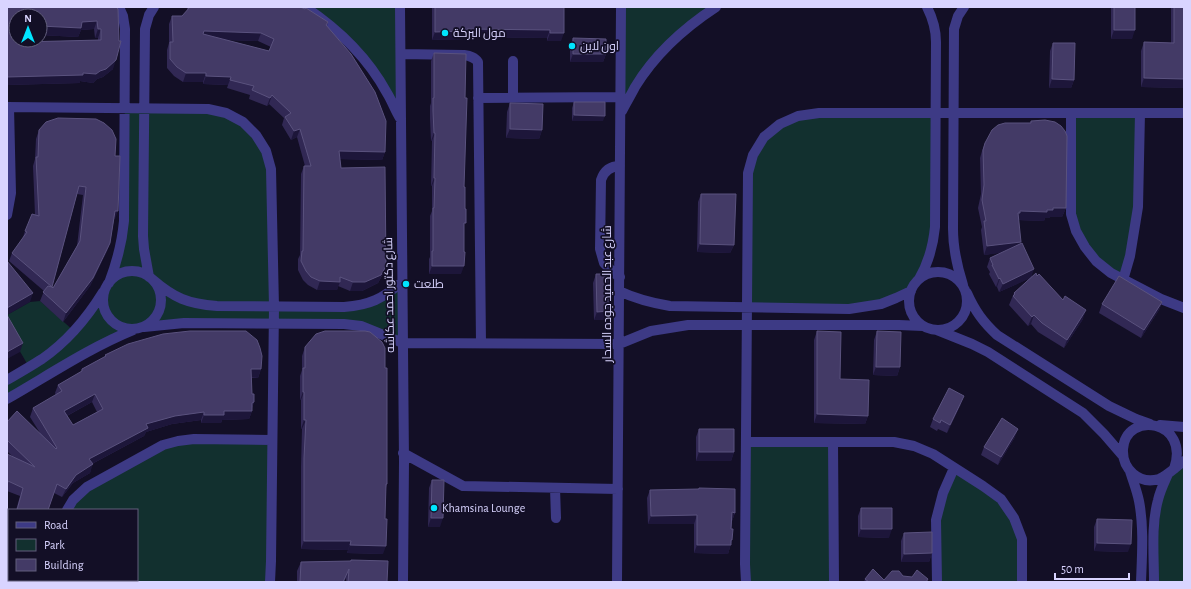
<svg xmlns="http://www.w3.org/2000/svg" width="1191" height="589" viewBox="0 0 1191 589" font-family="'Alegreya Sans',Cairo,sans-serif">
	<rect width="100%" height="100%" fill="#130f26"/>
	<path fill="#12302f" d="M305,7H400L401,121L368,65Z
		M622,7H716L676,38L621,113Z
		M125,108L208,109L243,122L266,151L274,307L360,306L402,282L403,343L361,326L144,327L135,330L7,399V380L29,367L7,329V315L30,302L40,301L74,331L104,290L109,283L119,252Z
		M936,113L935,227L919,279L914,285L911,291L881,304L747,307L748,173L764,137L798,116Z
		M1071,113H1140L1139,182L1123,280L1111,273L1076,231Z
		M272,440L270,582H55V580H137V510H67L73,500L163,445Z
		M746,442H833L834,582H746Z
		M1184,461V582H1154L1162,487Z
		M954,468L1001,499L1022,539V582H937L936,520Z"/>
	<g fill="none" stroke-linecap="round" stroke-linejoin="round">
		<path stroke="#3d3a85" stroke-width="10" d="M305,7C338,29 368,58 387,93C392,101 395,110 400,118
			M400,7L404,461L403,582
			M401,54L464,55C470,56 475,57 478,62L481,343
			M513,97V61
			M478,98L621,97
			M7,107L208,109L226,113L243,122L256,135L266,151L271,169L274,307L271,561L270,582
			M622,111C626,103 631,95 635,87C655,54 684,28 716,7
			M1071,113V214L1076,231L1085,247L1096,261L1111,273L1161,299L1184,308
			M7,215L11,193L9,107
			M103 300a29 29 0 1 1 58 0a29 29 0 1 1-58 0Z
			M909 301a29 29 0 1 1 58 0a29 29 0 1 1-58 0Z
			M149,277L144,249L143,236L145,29L149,15L154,7
			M620,277L614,273L604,263L600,249L601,180C604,171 610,166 620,166
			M152,279C174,298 188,304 217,306L344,307C370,305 382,299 402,282
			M919,279C929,262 933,247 935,227L936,42C936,29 933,19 927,7
			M1123,280L1130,256L1138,207L1140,113
			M109,283C117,262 122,243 124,221L125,29L123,16L119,7
			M963,285C957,266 953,248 953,229L954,29L958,16L964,7
			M619,291C636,299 652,303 670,306L849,309L881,304L896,298L911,291
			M967,293C975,311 983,322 997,335L1109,406L1136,419L1150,424
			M144,327L184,323L344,324L361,326L403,343L619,344L651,331L688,325H899L923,326
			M937,330L972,344L988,352L1083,413L1104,434L1123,456
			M7,380C19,373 31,366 42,359C68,341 87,318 103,292
			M7,399C49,375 89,348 133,330
			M1160,425L1184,427
			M746,442H894L914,446L933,454L983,486L1001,499L1014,518L1022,539V582
			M833,442L834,582
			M403,453L463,486L618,489
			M1174,469C1191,420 1126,410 1123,449C1122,469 1139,485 1159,479C1167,476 1177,466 1184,461
			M1130,471C1133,481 1137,491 1139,501C1144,527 1142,555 1141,582
			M555,488L556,518
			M67,510L73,500L87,487L163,445L178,441L194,439L272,440
			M55,582V580
			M617,582L621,7
			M746,582L745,564L748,173L753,155L764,137L780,124L798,116L819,113H1184
			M937,582L936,520L943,493L954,468
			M1154,582C1154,556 1151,525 1158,500C1160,491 1164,483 1168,474"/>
	</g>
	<path fill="#312854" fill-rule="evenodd" d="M7,7H116L113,69L103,77L97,79L93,83L80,81V83L7,85ZM16,16H40V35L78,37L81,30L94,29L95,38H98V40L21,42Z
		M187,7H300L328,22L327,26L385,152L382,160L340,159L341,168L386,266L383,274L378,283L362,291H350L338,286L337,290H317L308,285L303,280L298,270V259L300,255L301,174L304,166H305L297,137L291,140L282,125L284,118L269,104L267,106L249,99L250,95L227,88L228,85L203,84V82H183L174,76L167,68V50L169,43V24L172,16H182L187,11ZM227,40L258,41L271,47L269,51Z
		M432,7H564L561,41H547V38L465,37L464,39L432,40Z
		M1111,7H1135L1132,39H1111Z
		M1171,7H1184V88L1141,87V51L1144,42L1171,43Z
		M573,38L606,54L603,62H570V47Z
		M1053,43L1074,80L1071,88H1049L1050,51Z
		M434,53L464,228L461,274H429V259L430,257V216L432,211V186H431L432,141H431L430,119V106L431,103V61Z
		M574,102L603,121H572V108Z
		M510,103L542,130L539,139L506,138L507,112Z
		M1031,121L1066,208L1062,217H1050V218H1045L1044,221L1018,220L1020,244L1032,277L1037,276L1063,300L1083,319L1064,348L1038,332L1031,324L1028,326L1009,305L1014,293L1030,278L999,292L997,287H996L989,274L990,272L987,267L990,258L1003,252L984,255L981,230L982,227L978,208L981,194L980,158L982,151L985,143L1030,123Z
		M39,130L115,219H114L110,243L107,251L90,286L63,322L40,301L44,291L9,261L12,253L22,240L25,231L35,215L33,166L35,159L36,139ZM77,194L83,195L77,246L53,288L52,287Z
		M701,194L734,245L730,253L697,252L698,202Z
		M596,274L606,320H594L593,283Z
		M1162,302L1159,310L1141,338L1099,313L1102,304Z
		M817,331L840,379L868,416L865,424L814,423V340Z
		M877,331L900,367L897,376L873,375L874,340Z
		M305,347L387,484L386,488L383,554L347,553L348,550L301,549V466L302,429H301V400H300V376L302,370V356Z
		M105,355L261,369L258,378H252V394L254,402L252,408V411L249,419L222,420L221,423H201V420L172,424L146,432L144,436L92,464L90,473L73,483L62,497L54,493L48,510H16L20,496L7,491V454L13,457L7,451V422L40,433L30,417L33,408L56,395L55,393L58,385L81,372L82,369L105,357ZM92,402L97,412L73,425L67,416Z
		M961,404L947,433L938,429L937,431L930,427L933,419Z
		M699,429L734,452L731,461H696V437Z
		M1015,437L998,465L981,455L984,447Z
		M432,480L440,527H428L429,488Z
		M699,488L735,513L732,521L731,529L732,540L728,554L694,553V524H648L647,498L650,490L698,489Z
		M861,508L889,538L858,537V516Z
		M1097,519L1128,552L1094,551V527Z
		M904,533L932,553L929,562H901V541Z
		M351,560L387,582H346V578L344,582H297V571L301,562L350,561Z
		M903,576L928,579L927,582H864L865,579L884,580Z
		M12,580H48V582H11Z"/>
	<path fill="#1d163a" d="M97,21L94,29L81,30L78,37L40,35V26L82,22Z
		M98,29H101L98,38H95Z
		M467,29L550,30L547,38L465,37L464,39L432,40L435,32Z
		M1114,30H1135L1132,39H1111Z
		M204,31L261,33L258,41L201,39Z
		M550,33H564L561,41H547Z
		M573,54H606L603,62H570Z
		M116,60L113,69L103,77L97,79L93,83L80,81V83L7,85V77L100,71Z
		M186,73H206L203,82H183Z
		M206,76L231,77L228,85L203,84Z
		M1144,78L1184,79V88L1141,87Z
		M1052,79L1074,80L1071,88H1049Z
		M272,95L269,104L267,106L270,98Z
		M574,115L605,116L603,121H572Z
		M300,129L297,137L291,140L294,131Z
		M510,129L542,130L539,139L506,138Z
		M434,133H435L432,141H431Z
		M339,151L385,152L382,160L336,159Z
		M434,178H435L432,186H431Z
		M1053,208H1066L1062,217H1050V218H1045L1044,221L1017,220L1018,213L1020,211Z
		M115,211H118L115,219H112Z
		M1021,242L1018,251L984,255L987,246Z
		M110,243L107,251L90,286L63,322L66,313Z
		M700,244L734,245L730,253L697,252Z
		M386,266L383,274L378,283L362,291H350L353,282Z
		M432,266H464L461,274H429Z
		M1034,269L1031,278L999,292L1003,284Z
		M1000,278L997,287H996L999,279Z
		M320,281L340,282L337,290H317Z
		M33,293L30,302L7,315V308Z
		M1162,302L1159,310L1141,338L1144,330Z
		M1086,310L1083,319L1064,348L1067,340Z
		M609,311L606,320H594L597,312Z
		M1034,315L1031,324L1028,326L1032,317Z
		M23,343L20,352L7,359V352Z
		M876,367H900L897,376L873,375Z
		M251,369H261L258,378L248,377Z
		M303,392H304L301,400H300Z
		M95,394L92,402L61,419L64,411Z
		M964,396L961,404L947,433L950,425Z
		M254,402L251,411H252L249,419L222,420L221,423H201L204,415L224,411Z
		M204,412L201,420L172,424L146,432L144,436L86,467L89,459L146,424L175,416Z
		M817,414L868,416L865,424L814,423Z
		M304,420H306L302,429H301Z
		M1018,429L1015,437L998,465L1001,457Z
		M699,452H734L731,461H696Z
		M93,464L90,473L73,483L62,497L66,489L76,475Z
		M732,512L735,513L732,521Z
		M697,515L694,524H648L651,516Z
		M431,518H443L440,527H428Z
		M861,529H892L889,538L858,537Z
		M731,540H732L728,554L694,553L697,545Z
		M304,541H351L348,550L301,549Z
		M1097,543L1131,544L1128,552L1094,551Z
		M9,544V550H7Z
		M350,545L386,546L383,554L347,553Z
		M932,553L929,562H901L904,554Z"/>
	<path fill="#433a66" stroke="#5a527e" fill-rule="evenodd" d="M7,7H116L118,9L119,41H121L116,60L106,69L100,71L96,74L83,73V75L7,77ZM16,16H40V26L81,28L82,22L97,21L98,29H101V40L21,42V40H16Z
		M190,7H300L305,9L306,8L328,22L326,25L351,54L375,92L386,121L385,152L339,151L341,168L385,167L386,266L381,275L365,282H353L340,277V282L320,281L311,277L306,271L301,261L302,251H303L304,166H311L300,129L294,131L285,117L291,113L272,95L270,98L252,90L254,86L230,80L231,77L206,76V73H186L177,67L170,59V42H173L172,16H182ZM204,31L261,33L274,39L269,51L203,34Z
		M435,7H564V33H550V30L467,29V31L435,32Z
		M1114,7H1135V30H1114Z
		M1174,7H1184V79L1144,78V42L1174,43Z
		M573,38L606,39V54H573Z
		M1053,43H1075L1074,80L1052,79Z
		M434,53L466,54L465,98H467L464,187H465V209H466V223H464V252H465L464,266H432V251H433V208H434L435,178H434L435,133H434L433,111V98H434Z
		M574,102H605V116L574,115Z
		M510,103L543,104L542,130L510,129Z
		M58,118L96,119L104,123L112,130L116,139L115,156H120L118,211H115L110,243L93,278L66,313L43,292L48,286L52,287L12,253L27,232L25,231L32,214L39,216L36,157H38L39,130L46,122ZM79,186L86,187L80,241L53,288L52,287Z
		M1045,120L1055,122L1061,126L1065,131L1067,136L1066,208H1053V210H1047V212L1020,211V213H1018L1021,242L987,246L984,221H986L982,200L984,185L983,150L985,143L992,130L998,125L1005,123H1031V121Z
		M701,194H736L734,245L700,244Z
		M1022,243L1034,269L1003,284L1000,278L999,279L992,265H993L990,258Z
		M7,261L33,293L7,308Z
		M1036,273L1037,276L1039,274L1063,300L1065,296L1086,310L1067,340L1042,323L1034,315L1032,317L1013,296L1015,294L1014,293Z
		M596,274H608L609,311L597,312Z
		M1119,276L1162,302L1144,330L1102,304Z
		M7,315L23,343L7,352Z
		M190,331H246L257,340L260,348L262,356L261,369H251L252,394H254V402L252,403V411H224V415H204V412L175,416L146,424L148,428L89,459L93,464L76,475L66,489L57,484L48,510H17L23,488L8,481L7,486V454L35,467L7,440V422L17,411L56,449L57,448L33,408L62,391L58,385L82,371V369L106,356L105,355L128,344L163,334ZM95,394L103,409L73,425L64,411Z
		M325,331H365L370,332L382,342L385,348V368H387V484H386L385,519H387L386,546L350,545L351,541H304V458L306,420H304V392H303V368H305V347L316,334Z
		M817,331L841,332L840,379L869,380L868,416L817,414Z
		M877,331L901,332L900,367H876Z
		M949,388L964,396L950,425L941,420L940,423L933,419Z
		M1002,418L1018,429L1001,457L984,447Z
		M699,429H734V452H699Z
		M432,480H444L443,518H431Z
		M699,488L735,489V513L732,512L731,529H733L732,540H731V545H697V515L651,516L650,490L699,489Z
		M861,508H892V529H861Z
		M1097,519L1132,520L1131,544L1097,543Z
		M932,532V553L904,554V533Z
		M351,560L388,561L387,582H348L349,569L343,582H300L301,562L351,561Z
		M873,569L884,580L892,571H899L903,576L912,577L917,570L928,579L926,582H869L865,579Z
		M14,580H48V582H14Z"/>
	<g fill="#00e5ff" stroke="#130f26" stroke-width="1.5">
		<circle cx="445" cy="33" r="4"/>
		<circle cx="572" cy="46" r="4"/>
		<circle cx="406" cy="284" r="4"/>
		<circle cx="434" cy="508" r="4"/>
	</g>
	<g text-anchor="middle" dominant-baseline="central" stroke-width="3.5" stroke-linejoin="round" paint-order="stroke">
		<g font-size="12" fill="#d9d4ff" stroke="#130f26" text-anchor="start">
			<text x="453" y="33">مول البركة</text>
			<text x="580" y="46">اون لاين</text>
			<text x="414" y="284">طلعت</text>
			<text x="442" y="508">Khamsina Lounge</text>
		</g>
		<g font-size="12" fill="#d9d4ff" stroke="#130f26">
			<text transform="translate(607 294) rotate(-90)">شارع عبد الحميد جوده السحار</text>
			<text transform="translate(389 295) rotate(-91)">شارع دكتور احمد عكاشه</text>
		</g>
	</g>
	<rect width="1191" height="589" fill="none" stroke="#d9d4ff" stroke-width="16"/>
	<rect x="8" y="509" width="130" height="72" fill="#130f26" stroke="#625e7d"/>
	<rect x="16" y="522" width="20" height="6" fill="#3d3a85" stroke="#625e7d"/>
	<text x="44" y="529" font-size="12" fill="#d9d4ff">Road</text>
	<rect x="16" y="539" width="20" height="12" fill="#12302f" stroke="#625e7d"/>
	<text x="44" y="549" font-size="12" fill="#d9d4ff">Park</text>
	<rect x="16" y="559" width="20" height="12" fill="#433a66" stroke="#625e7d"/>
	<text x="44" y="569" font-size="12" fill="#d9d4ff">Building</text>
	<g transform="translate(28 28)"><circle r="19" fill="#130f26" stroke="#625e7d"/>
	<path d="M0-3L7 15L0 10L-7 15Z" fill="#00e5ff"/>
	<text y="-6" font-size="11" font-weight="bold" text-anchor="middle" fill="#d9d4ff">N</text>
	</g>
	<path d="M1055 573v6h74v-6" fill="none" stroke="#d9d4ff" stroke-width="2"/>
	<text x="1061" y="573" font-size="12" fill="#d9d4ff" stroke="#130f26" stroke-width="3" paint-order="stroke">50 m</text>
</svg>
